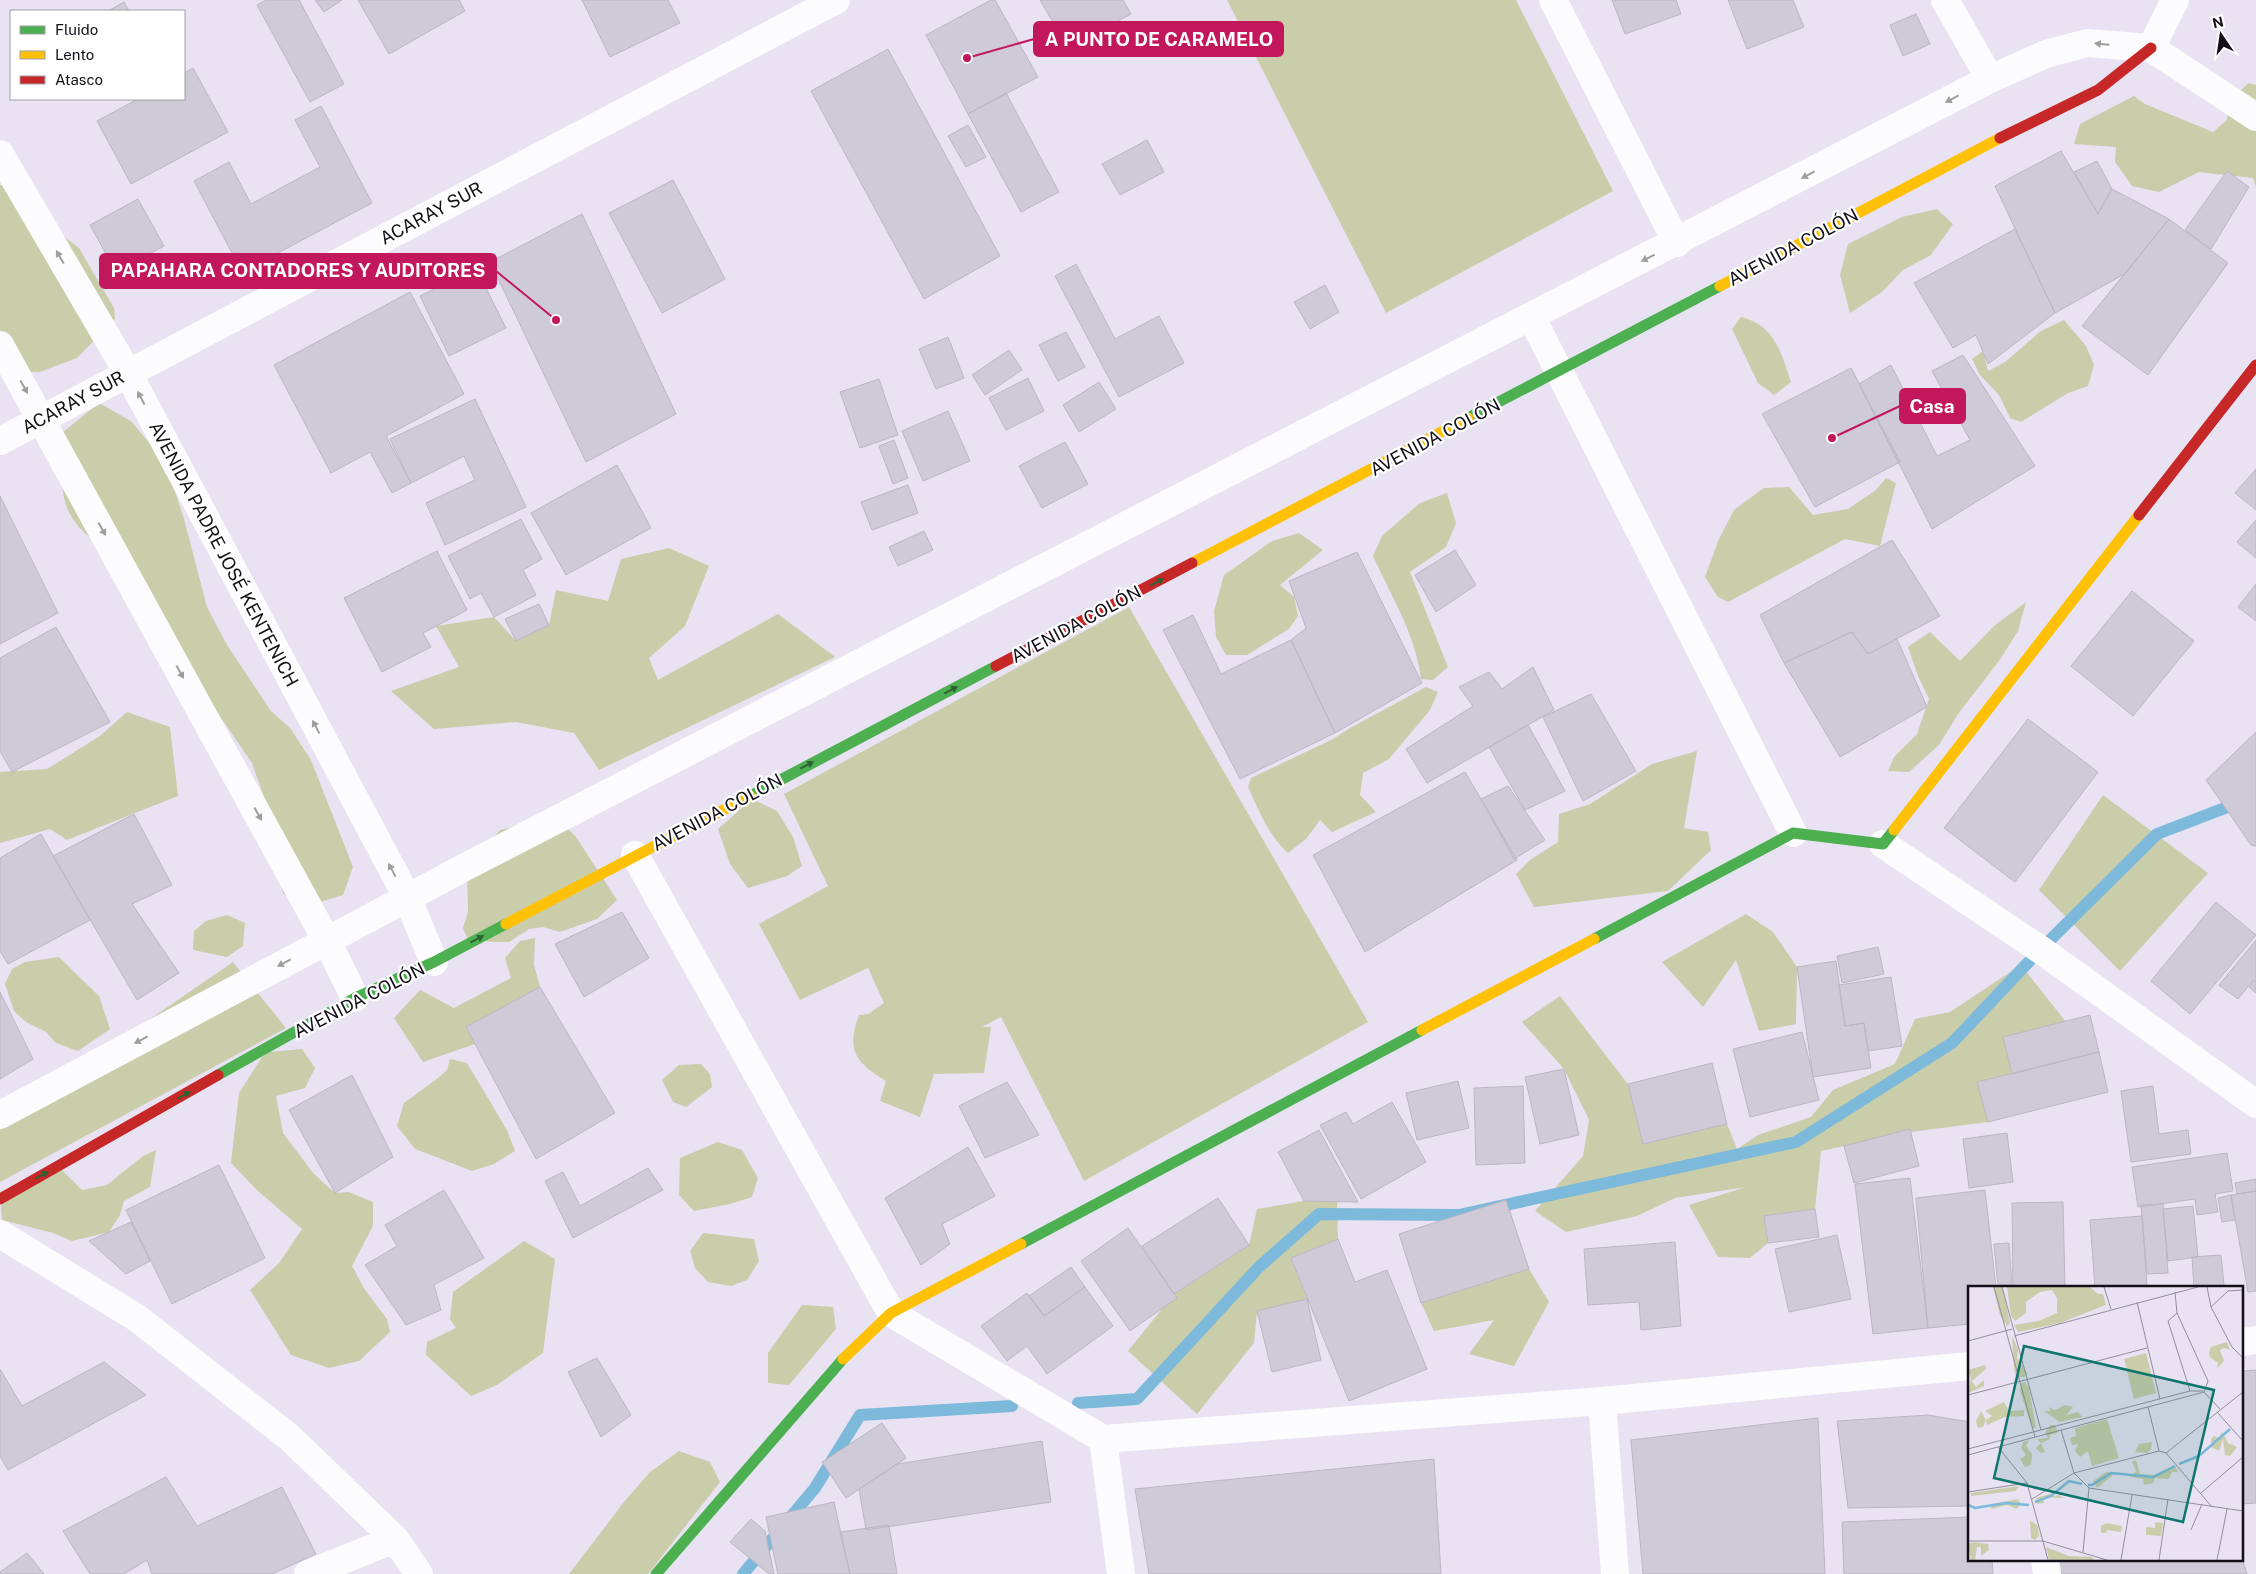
<svg xmlns="http://www.w3.org/2000/svg" width="2256" height="1574" viewBox="0 0 2256 1574" font-family="'Public Sans',sans-serif">
	<rect width="100%" height="100%" fill="#e8e2f3"/>
	<path fill="#cacdaa" d="M1227,0H1516L1613,191L1386,313Z
		M2249,83L2256,85V187L2253,178L2199,172L2159,192L2132,186L2115,162L2116,147L2074,144L2080,124L2134,96L2145,104L2213,132L2227,120L2229,100Z
		M7,184L36,215L79,248L114,308L115,319L77,358L40,372L0,371V185Z
		M1937,209L1953,224L1931,255L1903,270L1882,292L1850,313L1840,275L1848,244L1902,217Z
		M1741,317C1775,325 1781,353 1791,382L1774,395L1758,383L1732,329Z
		M2064,320L2086,346L2094,365L2088,386L2068,393L2021,422L2010,418L1999,395L1980,375L1972,359L1983,351L1988,371L2005,362L2041,331Z
		M99,403L131,421L165,462L184,519L207,607L227,645L271,711L290,728L311,760L353,867L343,895L300,908L283,893L269,811L252,763L103,546C54,518 61,481 63,432Z
		M1886,478L1896,483L1880,546L1845,539L1728,602L1718,597L1705,577L1719,539L1734,510L1764,488L1789,487L1813,515L1848,509L1876,490Z
		M1447,493L1456,523L1446,547L1410,572L1448,667L1433,680L1421,679C1416,635 1391,596 1373,556L1382,536L1420,503Z
		M1299,533L1323,550L1280,585L1294,597L1298,616L1289,629L1247,655H1226L1216,637L1214,611L1224,575L1272,541Z
		M669,548L709,566L685,626L649,658L658,680L778,614L835,657L599,770L574,733L516,722L434,729L391,691L459,667L436,626L494,617L516,641L549,625L556,590L608,601L621,559Z
		M2026,602L2018,631L1999,661L1958,714L1939,745L1909,772L1888,771L1894,757L1917,734L1929,699L1918,676L1908,647L1930,632L1960,661L1994,626Z
		M1129,607L1368,1022L1084,1181L1001,1017L982,1027H991L984,1073L934,1074L920,1117L880,1101L886,1081C855,1062 846,1050 859,1015L868,1014L884,1003L868,968L800,1000L759,924L828,886L784,794Z
		M1426,687L1438,692L1430,710L1389,759L1363,773L1360,795L1376,812L1332,832L1320,820L1306,839L1288,853C1269,836 1259,811 1248,787L1251,778L1333,739L1350,728Z
		M127,712L170,727L178,796L67,840L50,829L0,843V772L47,769L100,736Z
		M1697,751L1684,828L1708,832L1711,850L1668,891L1534,907L1516,874L1530,860L1558,842L1559,814L1590,804L1652,764Z
		M2103,795L2208,873L2120,971L2039,890Z
		M752,799L777,811L793,837L802,866L787,876L748,888L730,864L718,829Z
		M558,819L576,837L617,900L597,919L560,932L543,927L529,929L509,942H492L467,938L463,928L468,912L467,866L500,830Z
		M1746,914L1773,932L1797,967L1796,1024L1759,1031L1736,960L1703,1007L1662,962Z
		M227,915L245,923L243,946L227,957L193,950L194,931L206,921Z
		M535,938L534,965L540,987L466,1027L475,1044L423,1062L394,1018L420,990L454,1008L511,978L505,958L520,941Z
		M59,957L99,996L110,1029L78,1051L56,1043L46,1032L26,1022L14,1011L5,984L12,969L25,962Z
		M233,962L286,1028L0,1182V1122Z
		M2021,965L2066,1022L2004,1037L2012,1074L1977,1082L1988,1122L1910,1132L1821,1151L1815,1209L1764,1216L1768,1243L1750,1258L1718,1257L1689,1205L1746,1187L1675,1198L1637,1216L1566,1232L1535,1211L1583,1156L1589,1120L1564,1069L1522,1022L1560,996L1628,1084L1643,1144L1727,1124L1737,1149L1758,1135L1811,1117L1833,1090L1895,1064L1915,1019L1950,1012Z
		M302,1049L315,1068L305,1088L276,1096L283,1133L313,1173L335,1193L349,1192L373,1202V1226L352,1266L365,1290L387,1319L390,1332L359,1361L329,1368L291,1355L250,1290L279,1263L302,1229L258,1191L231,1163L239,1093L262,1057L270,1052Z
		M450,1059L467,1063L507,1130L515,1151L494,1164L472,1171L415,1149L397,1126L404,1103L438,1078L447,1070Z
		M701,1064L710,1074L712,1087L686,1107L673,1102L662,1080L679,1065Z
		M718,1142L742,1150L758,1178L752,1197L730,1204L694,1211L679,1195L680,1158Z
		M156,1150L150,1187L124,1201L120,1215L109,1232L72,1241L53,1233L2,1220L0,1192L60,1168L82,1190L107,1185L143,1156Z
		M1304,1201H1337L1338,1239L1291,1258L1307,1299L1257,1311L1254,1343L1197,1414L1128,1351L1174,1294L1249,1245L1257,1209Z
		M703,1233L754,1239L759,1261L747,1280L731,1286L708,1282L695,1268L690,1251Z
		M524,1241L555,1259L543,1353L497,1385L471,1396L426,1355L427,1342L456,1328L450,1319L453,1292Z
		M1529,1269L1549,1302L1514,1366L1469,1354L1494,1320L1434,1331L1421,1303Z
		M802,1305L833,1307L836,1329L789,1385L768,1383V1353Z
		M679,1451L710,1462L720,1482L648,1574H569L624,1502L650,1472Z"/>
	<g fill="none" stroke-linecap="round" stroke-linejoin="round">
		<path stroke="#7cb9da" stroke-width="12" d="M1078,1403L1137,1399L1259,1267L1319,1214L1459,1215L1796,1142L1952,1043L2037,953L2157,834L2256,796
			M743,1574L815,1488L860,1415L1012,1406"/>
	</g>
	<path fill="#cfcad7" stroke="#bbb6c3" d="M266,0H299L344,84L310,102L257,5Z
		M315,0H342L324,12Z
		M358,0H459L465,11L389,54Z
		M582,0H668L680,23L610,57Z
		M991,0H995L1038,77L968,114L926,35Z
		M1040,0H1123L1131,14L1068,48Z
		M1612,0H1676L1681,14L1625,34Z
		M1728,0H1793L1804,27L1747,49Z
		M124,2L129,11H108Z
		M1916,14L1930,44L1903,56L1890,25Z
		M888,49L1000,256L924,299L811,91Z
		M193,68L228,132L131,184L97,121L138,99H184V73Z
		M1006,93L1059,192L1021,212L968,114Z
		M321,106L372,203L242,272L194,181L229,162L251,204L320,167L295,120Z
		M968,125L986,157L966,167L948,136Z
		M1147,140L1164,172L1120,195L1102,164Z
		M2061,151L2098,214L2112,189L2169,219L2126,273L2055,313L1995,186Z
		M2097,161L2112,189L2098,214L2074,172Z
		M2227,171L2249,187L2211,249L2185,230Z
		M673,180L725,279L662,313L609,213Z
		M138,199L164,246L116,272L90,225Z
		M582,214L676,414L586,462L490,262Z
		M2169,219L2228,263L2148,375L2082,326Z
		M2015,229L2055,313L1988,364L1976,335L1953,348L1914,283Z
		M1076,264L1115,339L1159,316L1184,363L1119,397L1055,276Z
		M476,268L506,328L449,356L420,296Z
		M1325,285L1339,312L1310,329L1294,302Z
		M410,292L464,394L386,436L411,483L392,493L370,452L331,473L274,365Z
		M1066,332L1085,367L1058,381L1039,345Z
		M948,337L964,378L936,389L919,349Z
		M1009,350L1022,370L985,395L972,375Z
		M1963,355L2035,466L1932,529L1859,384L1891,365L1937,456L1970,440L1932,371Z
		M1851,368L1900,462L1815,507L1762,414Z
		M1028,378L1044,411L1006,430L989,398Z
		M879,379L898,435L860,448L840,392Z
		M1099,382L1116,409L1079,432L1063,405Z
		M475,399L526,507L445,545L426,503L475,480L464,456L411,483L390,439Z
		M948,411L970,461L923,481L902,431Z
		M894,440L908,478L893,484L879,446Z
		M1065,442L1088,484L1042,508L1019,466Z
		M617,465L651,528L566,575L531,513Z
		M2256,469V510L2235,493Z
		M908,485L918,513L872,530L861,502Z
		M0,496L58,613L0,644Z
		M521,519L542,559L523,570L536,595L494,617L481,593L470,599L448,556Z
		M2256,520V558L2237,542Z
		M924,531L933,550L898,566L889,547Z
		M1892,540L1940,616L1868,654L1852,632L1784,663L1760,615Z
		M1455,550L1476,585L1436,612L1415,575Z
		M437,551L467,610L423,633L431,647L382,672L344,598Z
		M1357,552L1422,683L1335,733L1291,640L1306,628L1289,581Z
		M2256,584V621L2238,607Z
		M2132,591L2194,641L2133,716L2071,666Z
		M539,604L549,625L516,641L505,619Z
		M1193,615L1221,674L1291,640L1335,733L1240,779L1163,630Z
		M56,627L110,722L12,772L0,751V658Z
		M1852,632L1868,654L1897,639L1927,707L1840,757L1784,663Z
		M1533,667L1554,710L1427,783L1406,749L1473,706L1459,687L1489,672L1502,689Z
		M1591,694L1636,771L1583,801L1543,717Z
		M2028,719L2098,772L2015,882L1944,828Z
		M1528,725L1565,791L1525,810L1489,747Z
		M2256,732V846L2251,845L2206,780Z
		M1465,772L1517,860L1365,952L1313,855Z
		M1508,786L1545,840L1514,859L1481,799Z
		M134,814L172,885L132,904L179,973L137,1000L53,856Z
		M41,834L90,920L8,964L0,951V858Z
		M2216,902L2256,935L2190,1014L2151,981Z
		M622,912L649,958L584,997L555,944Z
		M2256,940V977L2238,999L2219,985Z
		M1878,947L1884,974L1842,983L1837,956Z
		M1836,961L1845,1026L1864,1023L1871,1068L1813,1077L1797,967Z
		M1891,977L1902,1046L1868,1051L1864,1023L1845,1026L1839,985Z
		M2256,979V993L2249,987Z
		M540,987L615,1113L536,1159L466,1027Z
		M0,992L33,1059L0,1079Z
		M2090,1015L2099,1052L2012,1074L2003,1037Z
		M1802,1032L1819,1100L1750,1117L1733,1049Z
		M2099,1052L2108,1092L1988,1122L1977,1082Z
		M1712,1063L1727,1124L1643,1144L1628,1084Z
		M1564,1069L1579,1135L1540,1144L1525,1077Z
		M352,1075L393,1157L335,1193L289,1110Z
		M1458,1081L1469,1128L1417,1140L1406,1093Z
		M1007,1082L1039,1135L985,1158L959,1106Z
		M1523,1086L1525,1163L1476,1165L1474,1088Z
		M2153,1086L2159,1134L2188,1130L2191,1154L2131,1162L2121,1091Z
		M1392,1102L1426,1162L1361,1199L1320,1125L1346,1112L1353,1124Z
		M1910,1129L1919,1166L1854,1183L1844,1146Z
		M1319,1130L1358,1202L1304,1201L1278,1152Z
		M2007,1133L2013,1182L1969,1188L1963,1139Z
		M968,1147L995,1196L942,1224L950,1244L921,1265L885,1198Z
		M2227,1153L2233,1191L2215,1194L2218,1212L2197,1215L2195,1199L2138,1207L2132,1167Z
		M219,1165L265,1258L172,1304L126,1210Z
		M648,1168L663,1190L573,1238L545,1181L563,1172L580,1206Z
		M1910,1178L1928,1328L1873,1334L1855,1184Z
		M2256,1179V1191L2237,1194L2235,1183Z
		M444,1190L484,1258L434,1285L441,1310L406,1325L365,1265L397,1246L385,1225Z
		M1985,1190L1996,1288H1970V1324L1928,1328L1916,1198Z
		M2256,1191V1291L2248,1292L2231,1195Z
		M2231,1195L2235,1220L2222,1222L2218,1198Z
		M1218,1198L1249,1245L1174,1294L1142,1246Z
		M1506,1200L1529,1269L1421,1303L1399,1234Z
		M2063,1202L2065,1288H2013L2012,1203Z
		M2163,1204L2168,1273L2147,1274L2141,1205Z
		M2193,1206L2198,1257L2168,1261L2163,1209Z
		M1815,1209L1819,1237L1768,1243L1764,1216Z
		M2142,1216L2147,1286L2095,1288L2090,1220Z
		M131,1222L150,1261L126,1274L89,1241Z
		M1128,1228L1177,1298L1130,1331L1081,1261Z
		M1837,1235L1851,1299L1789,1312L1775,1249Z
		M1338,1239L1355,1282L1387,1270L1427,1369L1349,1401L1291,1258Z
		M1675,1242L1681,1326L1641,1330L1639,1302L1588,1305L1584,1249Z
		M2009,1243L2012,1285L1998,1286L1994,1244Z
		M2221,1255L2224,1285L2194,1288L2192,1257Z
		M1071,1267L1085,1287L1044,1316L1029,1296Z
		M1085,1287L1113,1326L1047,1374L1027,1346L1007,1361L981,1326L1027,1293L1044,1316Z
		M1307,1299L1321,1360L1272,1372L1257,1311Z
		M597,1358L631,1415L601,1437L568,1372Z
		M104,1362L146,1395L8,1470L0,1456V1369L22,1406Z
		M2256,1370V1503L2242,1504V1371Z
		M1928,1415L1970,1422V1506L1848,1508L1837,1421Z
		M1818,1418L1825,1574H1643L1631,1440Z
		M882,1423L906,1458L846,1498L822,1462Z
		M1042,1441L1051,1502L866,1530L859,1489L897,1464Z
		M1434,1459L1441,1574H1149L1135,1489Z
		M166,1477L197,1526L282,1487L316,1554L272,1574H152L147,1560L124,1574H90L63,1531Z
		M834,1502L850,1574H778L766,1517Z
		M1970,1517V1560H1992L1993,1574H1844L1842,1522Z
		M751,1519L765,1531L774,1574H769L730,1542Z
		M889,1525L897,1574H850L840,1532Z
		M27,1553L44,1574H0V1572Z
		M2242,1558L2247,1574H2061L2058,1560H2242Z"/>
	<g fill="none" stroke-linecap="round" stroke-linejoin="round">
		<path stroke="#fcfbfd" stroke-width="28" d="M1553,0L1677,243
			M1945,0L1990,79
			M2175,0L2151,48L2256,117
			M0,154L128,373L407,897L434,962
			M1532,318L1793,833
			M0,345L327,941L355,998
			M0,441L836,0
			M1883,844L2041,950L2256,1104
			M635,855L891,1313L1103,1439L1121,1574
			M0,1115L467,866L1990,79L2046,54L2087,43L2151,48
			M0,1234L137,1318L289,1437L395,1539L419,1574
			M2242,1342L2256,1340
			M1602,1401L1615,1574
			M1103,1439L1602,1401L1970,1366
			M2045,1560L2047,1574
			M308,1574L395,1539"/>
		<path stroke="#4caf50" stroke-width="11" d="M1468,418L1720,286
			M750,796L996,666
			M1594,939L1793,833L1883,844L1894,830
			M218,1075L355,998L434,962L506,924
			M1021,1244L1422,1030
			M656,1574L843,1359"/>
		<path stroke="#ffc107" stroke-width="11" d="M1720,286L2000,138
			M1192,563L1468,418
			M1894,830L2139,515
			M506,924L750,796
			M1422,1030L1594,939
			M843,1359L891,1313L1021,1244"/>
		<path stroke="#c62828" stroke-width="11" d="M2000,138L2098,90L2151,48
			M2139,515L2256,365
			M996,666L1192,563
			M0,1199L218,1075"/>
	</g>
	<defs><path id="oneway-solid" d="M-6-.8H1V-3.2L6.5 0L1 3.2V.8H-6Z" transform="scale(1.25)"/></defs>
	<g fill="#9f9da2">
		<use href="#oneway-solid" transform="translate(2102 44) rotate(-175)"/>
		<use href="#oneway-solid" transform="translate(1952 99) rotate(152)"/>
		<use href="#oneway-solid" transform="translate(1808 175) rotate(152)"/>
		<use href="#oneway-solid" transform="translate(60 257) rotate(-120)"/>
		<use href="#oneway-solid" transform="translate(1648 258) rotate(153)"/>
		<use href="#oneway-solid" transform="translate(24 387) rotate(61)"/>
		<use href="#oneway-solid" transform="translate(141 398) rotate(-118)"/>
		<use href="#oneway-solid" transform="translate(102 529) rotate(61)"/>
		<use href="#oneway-solid" transform="translate(180 672) rotate(61)"/>
		<use href="#oneway-solid" transform="translate(316 727) rotate(-118)"/>
		<use href="#oneway-solid" transform="translate(258 814) rotate(61)"/>
		<use href="#oneway-solid" transform="translate(392 870) rotate(-118)"/>
		<use href="#oneway-solid" transform="translate(284 963) rotate(152)"/>
		<use href="#oneway-solid" transform="translate(141 1040) rotate(152)"/>
	</g>
	<g fill="#305f34">
		<use href="#oneway-solid" transform="translate(1157 582) rotate(-28)"/>
		<use href="#oneway-solid" transform="translate(951 690) rotate(-28)"/>
		<use href="#oneway-solid" transform="translate(807 765) rotate(-28)"/>
		<use href="#oneway-solid" transform="translate(477 939) rotate(-28)"/>
		<use href="#oneway-solid" transform="translate(184 1095) rotate(-30)"/>
		<use href="#oneway-solid" transform="translate(42 1175) rotate(-30)"/>
	</g>
	<g text-anchor="middle" dominant-baseline="central" stroke-width="4.5" stroke-linejoin="round" paint-order="stroke">
		<g font-size="18" fill="#130f19" stroke="#fff">
			<text transform="translate(431 213) rotate(-28)">ACARAY SUR</text>
			<text transform="translate(1793 247) rotate(-28)">AVENIDA COLÓN</text>
			<text transform="translate(73 402) rotate(-28)">ACARAY SUR</text>
			<text transform="translate(1435 437) rotate(-28)">AVENIDA COLÓN</text>
			<text transform="translate(224 554) rotate(62)">AVENIDA PADRE JOSÉ KENTENICH</text>
			<text transform="translate(1076 624) rotate(-28)">AVENIDA COLÓN</text>
			<text transform="translate(717 812) rotate(-28)">AVENIDA COLÓN</text>
			<text transform="translate(359 1000) rotate(-27)">AVENIDA COLÓN</text>
		</g>
	</g>
	<g transform="translate(1968 1286)">
		<rect width="275" height="275" fill="#e8e2f3"/>
		<path d="M25,1H35L42,37L39,40L32,29ZM39,1H122L130,8H135L138,19L92,37L50,46L46,39L71,35L89,27V12L84,4L72,6L58,16V27L47,35L43,30ZM44,50L50,63L49,72L60,88L56,91H48L46,83ZM259,56L262,64L256,62L252,64L256,75L249,83L250,77L242,71L241,66L243,61ZM178,67L188,107L166,113L156,73ZM17,79L18,83L4,95L8,101L16,94V100L0,107L3,92L0,84ZM57,96L61,102L68,142H64L52,105L53,97ZM36,116L41,125L56,124V130L37,131L19,139L18,134L15,141L10,142L8,135L13,125L18,134L24,130L17,125ZM97,119L105,121L98,129L110,126L114,131L92,136L76,125H82L81,121L87,124ZM139,133L151,172L124,180L120,165L112,171L107,165L110,158L104,159L102,152L108,150L107,142ZM82,139H87L90,147L82,149V153L73,157L77,166L73,167L68,162L73,157L69,153L80,152L77,147ZM254,146L260,157L269,161L262,170L257,169L255,153L251,165L243,161V153L246,150L251,152ZM61,154L58,160L64,168L63,179L57,181L52,173L58,169L53,162L55,156ZM184,156L183,164L179,167L167,166L171,158ZM168,174L172,188L187,189L207,180L210,186H204L201,193L187,192L185,197L176,199L175,193L162,191L168,185L164,175ZM138,186L145,187L144,190L129,202L125,195ZM51,200L48,205L3,210V207ZM85,207L86,210L92,209L95,212L75,211L76,217L69,218L68,212ZM50,213L53,218L49,223L39,219L23,223L24,218ZM62,234L70,240L71,250L67,254L63,252ZM187,236L195,237L193,250L178,249V241L187,242ZM139,237L154,240L153,246L139,244L138,247H133V240ZM5,256L20,258L21,264L13,270V261H9L7,274H3L0,258ZM78,261L101,270L124,271L126,274H81Z" fill="#cacdaa"/>
		<path fill="none" stroke="#7cb9da" stroke-width="2.5" d="M211,178L231,170L262,143M120,199H124L143,187L185,191L207,180M67,216L83,210L101,195L114,198M0,219L7,222L38,217L61,219"/>
		<path fill="none" stroke="#938e9c" stroke-width="1" d="M26,1L67,151M34,1L73,144M136,1L143,23M239,1L243,21L264,61L275,72M207,6L209,27L240,95L236,106L252,123M169,16L192,113M243,21L260,5L275,4M209,27L200,35L222,105M46,50L230,1M0,55L44,43M0,109L179,62M180,121L191,165M249,126L275,155M93,144L106,187L121,202L115,266M30,161L59,197L80,274M0,163L222,105H235M198,167L244,221M0,169L236,106M121,202L275,225M0,206L59,197M233,207L275,171M64,213L106,187L191,165L198,167L275,106M223,244L234,218M0,255H75L139,274M153,274L164,209M191,274L200,213M249,274L259,223"/>
		<path fill="#0f766e" fill-opacity="0.15" stroke="#0f766e" stroke-width="2.5" d="M56,60L246,104L215,236L26,192Z"/>
		<rect width="275" height="275" fill="none" stroke="#130f19" stroke-width="2.5"/>
	</g>
	<path fill="none" stroke="#c2185b" stroke-width="2" d="M967 58L1034 39M556 320L496 271M1832 438L1900 406"/>
	<g fill="#c2185b" stroke="#fff" stroke-width="2">
		<circle cx="967" cy="58" r="5"/>
		<circle cx="556" cy="320" r="5"/>
		<circle cx="1832" cy="438" r="5"/>
	</g>
	<g fill="#c2185b" stroke="#c2185b" stroke-width="2">
		<rect x="1034" y="22" width="249" height="34" rx="5"/>
		<rect x="100" y="254" width="396" height="34" rx="5"/>
		<rect x="1900" y="389" width="65" height="34" rx="5"/>
	</g>
	<g font-size="19" text-anchor="middle" font-weight="bold" fill="#fff">
		<text x="1159" y="46">A PUNTO DE CARAMELO</text>
		<text x="298" y="277">PAPAHARA CONTADORES Y AUDITORES</text>
		<text x="1932" y="413">Casa</text>
	</g>
	<rect x="10" y="10" width="175" height="90" fill="#ffffff" stroke="#a19fa3"/>
	<rect x="20" y="26" width="25" height="8" fill="#4caf50" stroke="#a19fa3"/>
	<text x="55" y="35" font-size="15" fill="#130f19">Fluido</text>
	<rect x="20" y="51" width="25" height="8" fill="#ffc107" stroke="#a19fa3"/>
	<text x="55" y="60" font-size="15" fill="#130f19">Lento</text>
	<rect x="20" y="76" width="25" height="8" fill="#c62828" stroke="#a19fa3"/>
	<text x="55" y="85" font-size="15" fill="#130f19">Atasco</text>
	<g transform="translate(2221 35) rotate(347)" stroke="#ffffff" stroke-width="4" paint-order="stroke">
	<path d="M0-4L9 19L0 12L-9 19Z" fill="#130f19"/>
	<text y="-8" font-size="14" font-weight="bold" text-anchor="middle" fill="#130f19">N</text>
	</g>
</svg>
